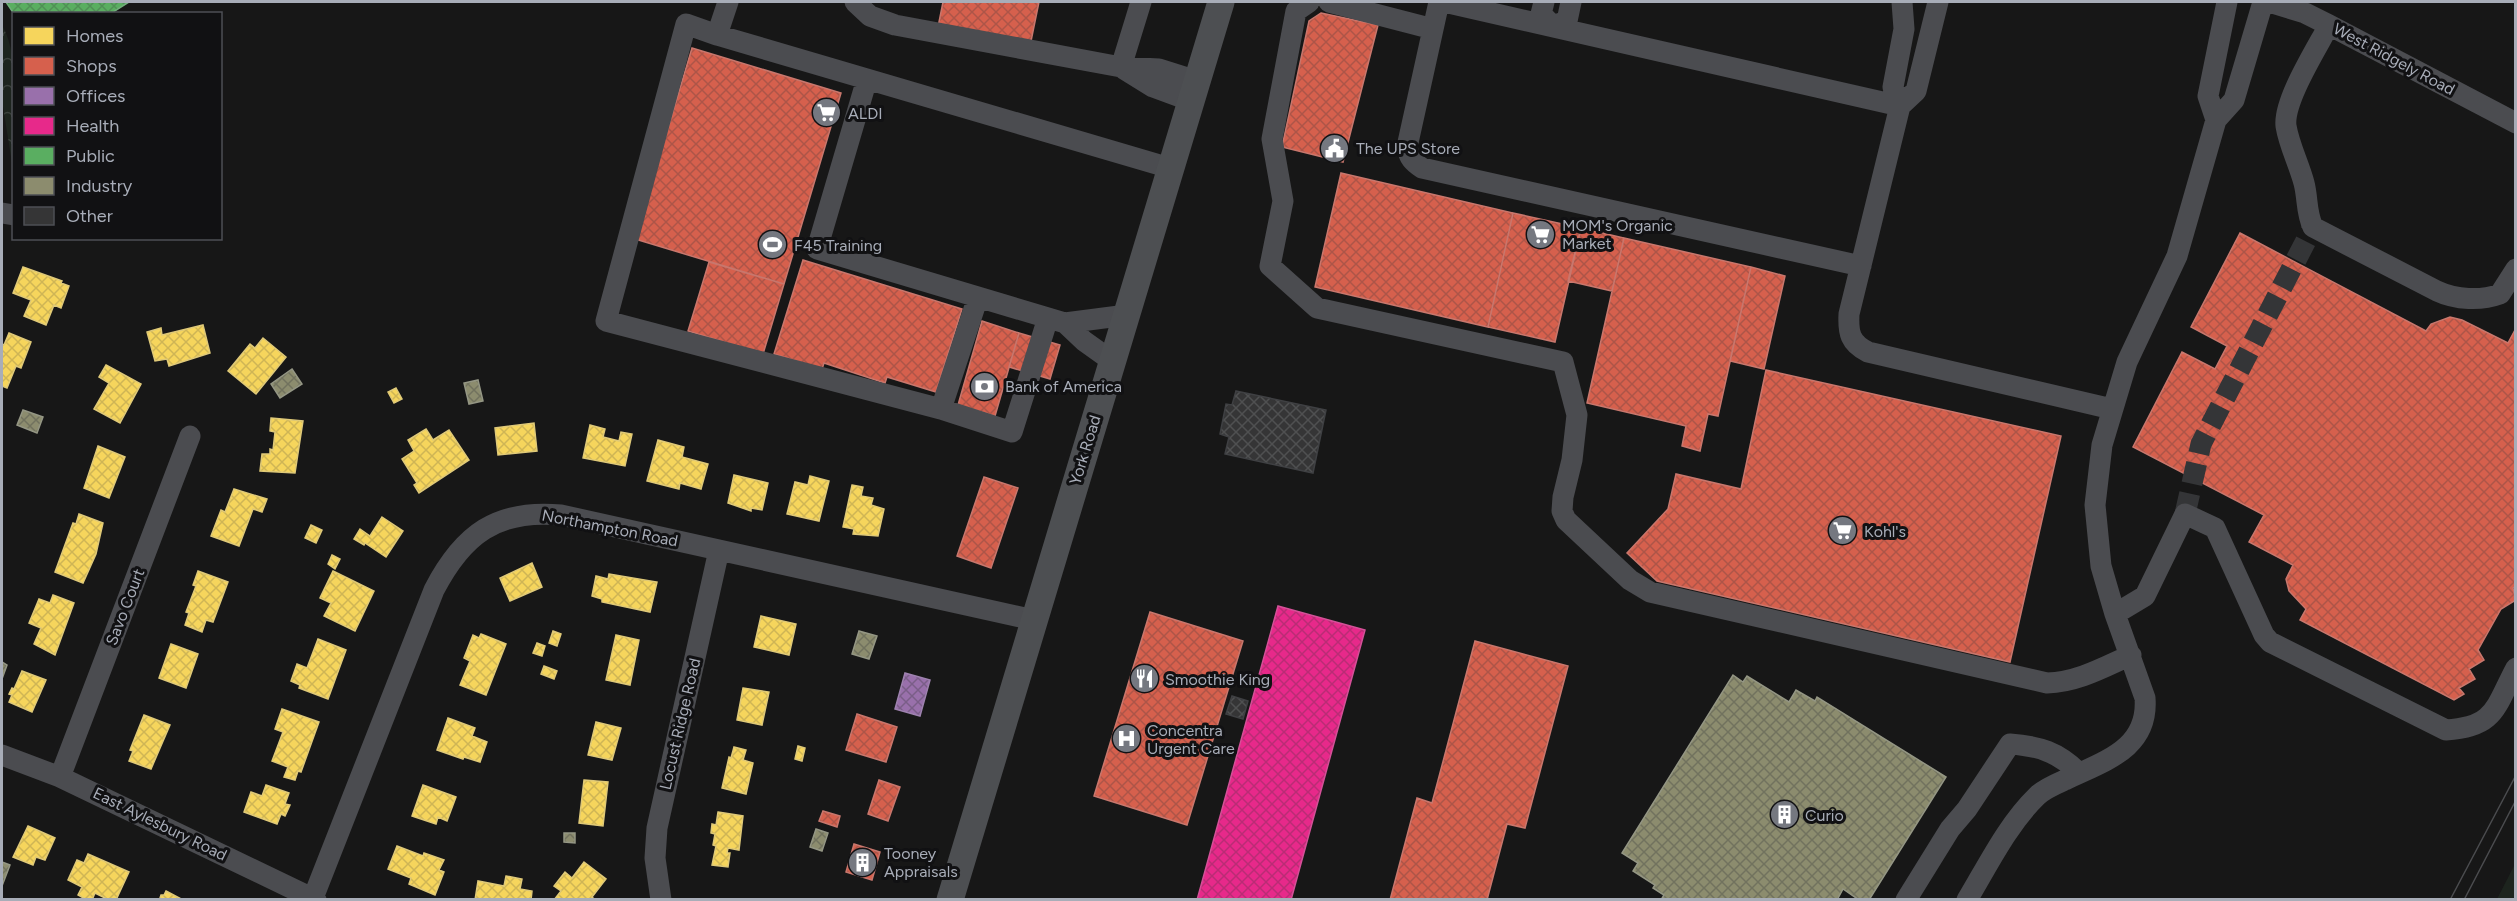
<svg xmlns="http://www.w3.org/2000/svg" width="2517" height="901" viewBox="0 0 2517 901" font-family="Figtree,sans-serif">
	<defs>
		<pattern id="forest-crowns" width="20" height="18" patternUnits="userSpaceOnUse" patternTransform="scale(1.5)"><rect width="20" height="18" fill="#1d241e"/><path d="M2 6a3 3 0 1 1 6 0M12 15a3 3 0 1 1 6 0" fill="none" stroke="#3b413d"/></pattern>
		<pattern id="homes-cross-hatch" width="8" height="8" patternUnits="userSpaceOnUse" patternTransform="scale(1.5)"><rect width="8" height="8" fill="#f6d55c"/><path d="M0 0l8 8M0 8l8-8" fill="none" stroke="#cfb555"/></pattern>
		<pattern id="shops-cross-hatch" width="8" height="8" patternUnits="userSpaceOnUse" patternTransform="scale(1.5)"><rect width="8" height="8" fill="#d6604d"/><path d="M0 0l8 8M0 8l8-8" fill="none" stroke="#ad5548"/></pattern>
		<pattern id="offices-cross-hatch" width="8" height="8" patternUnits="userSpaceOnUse" patternTransform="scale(1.5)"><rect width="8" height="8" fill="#9970ab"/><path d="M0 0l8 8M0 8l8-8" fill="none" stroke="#7a5e88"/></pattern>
		<pattern id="health-cross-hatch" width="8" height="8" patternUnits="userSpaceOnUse" patternTransform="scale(1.5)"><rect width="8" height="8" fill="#e7298a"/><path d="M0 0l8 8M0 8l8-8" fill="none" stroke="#ba2c75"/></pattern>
		<pattern id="public-cross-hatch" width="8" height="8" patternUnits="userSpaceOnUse" patternTransform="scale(1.5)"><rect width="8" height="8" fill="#5aae61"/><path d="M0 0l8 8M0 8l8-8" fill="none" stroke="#509056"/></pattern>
		<pattern id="industry-cross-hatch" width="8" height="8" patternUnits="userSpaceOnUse" patternTransform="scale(1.5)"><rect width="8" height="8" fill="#8c8c6e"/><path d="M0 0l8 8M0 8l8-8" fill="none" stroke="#71725e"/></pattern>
		<pattern id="building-cross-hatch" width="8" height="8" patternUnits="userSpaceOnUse" patternTransform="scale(1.5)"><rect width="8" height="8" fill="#353536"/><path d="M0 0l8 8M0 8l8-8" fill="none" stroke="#4f5051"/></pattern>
	</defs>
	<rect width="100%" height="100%" fill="#171717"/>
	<path fill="url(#forest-crowns)" d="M2,25C22,60 14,128 13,169L2,100Z"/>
	<path fill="#1d241e" d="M2515,864V899H2497Z"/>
	<path fill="url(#homes-cross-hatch)" stroke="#dfc978" stroke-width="1.5" d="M23,267L62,281L61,283L69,286L61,308L54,305L46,325L24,316L31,300L13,293Z
		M203,325L210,353L169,366L167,359L155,361L147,332L161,328L162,335Z
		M9,333L31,342L21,368L16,366L7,388L2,386V344L4,345Z
		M263,338L286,357L256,394L228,371L250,344L255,348Z
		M106,365L141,384L120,423L94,409L109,383L99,377Z
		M396,388L402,399L394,403L388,392Z
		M271,418L303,421L295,473L260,471L262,454H270V449L273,450L275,432L270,431Z
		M534,423L537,451L498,455L495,428Z
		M590,425L605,429L603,437L619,441L621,432L632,434L625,466L583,458Z
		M426,429L433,440L449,430L469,460L419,493L414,485L417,483L402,459L414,451L408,440Z
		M658,440L684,447L682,457L708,464L701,489L680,483L679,489L647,481Z
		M98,446L125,457L109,498L84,488Z
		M734,475L768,483L762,510L751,508V511L728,503Z
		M810,476L829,481L819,521L787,514L795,482L808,485Z
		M852,485L863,487L861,496L873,498L871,505L884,509L878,536L853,534L854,529L843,527Z
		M234,489L267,499L262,512L253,509L239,546L211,536L221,510L225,512Z
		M79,514L103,523L96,554L83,583L55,572L73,523L76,524Z
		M382,517L403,531L386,557L365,543L364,545L354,539L360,529L370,536Z
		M311,525L322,530L316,543L305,538Z
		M332,555L340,559L335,569L328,564Z
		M532,563L542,587L510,601L500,578Z
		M198,571L228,582L213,622L206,620L202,632L185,625L189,613L186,612L196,586L193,585Z
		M333,571L374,591L355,631L324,616L331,603L320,598Z
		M609,574L657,582L650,612L602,602V599L592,596L596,576L608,579Z
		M53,595L74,603L55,655L34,644L41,628L29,623L39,599L50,603Z
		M761,616L796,624L789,655L754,647Z
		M553,631L561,634L557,646L549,643Z
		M481,634L506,644L486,695L460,685L470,661L464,658L473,635L479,638Z
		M616,635L639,640L630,685L606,680Z
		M318,639L346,650L328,699L299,688L300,685L291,681L297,664L307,668Z
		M537,643L545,646L542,656L533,653Z
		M171,644L198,654L186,688L159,678Z
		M544,666L557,671L554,679L541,674Z
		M22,671L46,680L32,712L9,702L12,695L9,694L12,688L14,689Z
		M743,688L769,692L762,725L737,720Z
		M282,709L319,722L301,772L298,771L295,780L284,777L288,767L272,761L283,732L275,729Z
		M144,715L170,725L151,769L129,761L133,751L130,750Z
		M448,718L475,728L472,736L487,742L480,762L464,757L463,759L437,750Z
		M596,722L621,728L612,760L588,755Z
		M798,746L805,748L802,761L795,759Z
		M734,747L746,750L743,760L753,763L746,794L722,788L729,757L731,758Z
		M584,780L608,782L603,826L579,823Z
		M266,785L289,793L285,804L290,805L285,816L281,814L277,824L244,812L251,792L262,796Z
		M423,785L456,797L447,821L438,817L436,824L412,816Z
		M718,812L743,816L739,850L728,848L727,853H730L728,867L712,865L716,846L713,845L715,834L711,833L712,824L716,825Z
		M28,826L55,838L45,860L36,857L33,865L13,857Z
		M397,846L423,856L424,853L444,860L439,870L444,872L435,895L409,884L411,878L388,869Z
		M88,854L129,872L116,900H109L95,893L92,900H87L78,895L82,887L68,880L77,860L84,863Z
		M584,862L606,879L592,897L595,900H554L561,891L554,886L565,872L572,878Z
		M506,876L522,879L520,889L532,891L531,900H475L478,881L504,886Z
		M166,891L183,900H162L160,898L161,895H164Z"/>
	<path fill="url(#shops-cross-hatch)" stroke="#c8776d" stroke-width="1.5" d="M943,2H1039L1030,46L938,27Z
		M1321,13L1378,25L1343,162L1282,147L1309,21Z
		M692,48L841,93L784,284L635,239Z
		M1341,173L1513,213L1488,327L1315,287Z
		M1513,213L1581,228L1555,342L1488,327Z
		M1581,228L1624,238L1612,291L1568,281Z
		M2240,233L2426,331L2431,324L2450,317L2462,320L2508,343L2516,328V586L2513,588L2516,600L2501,609L2478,650L2484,660L2469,669L2475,679L2459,688L2464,694L2454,700L2300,620L2306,609L2289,591L2286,579L2293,565L2249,542L2264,515L2133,447L2182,352L2215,369L2227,346L2191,327Z
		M1624,238L1751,267L1718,416L1708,414L1700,451L1682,446L1686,426L1587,403Z
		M803,260L962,309L936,392L887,377L885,383L824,363L822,369L774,354Z
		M709,262L784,284L763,354L688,331Z
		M1751,267L1785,276L1764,369L1730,361Z
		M982,321L1019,333L995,416L958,405Z
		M1019,333L1060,345L1050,379L1009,367Z
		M1766,370L2061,436L2010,662L1657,581L1627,553L1668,509L1676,474L1741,489Z
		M984,477L1018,488L991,568L957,556Z
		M1150,612L1243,641L1187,825L1094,796Z
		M1475,641L1568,666L1525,828L1507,824L1487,900H1390L1417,798L1432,803Z
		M857,714L897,727L886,762L846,750Z
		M879,780L900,787L888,821L868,814Z
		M823,811L840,816L837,827L819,821Z
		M854,844L880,852L872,880L846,872Z"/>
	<path fill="url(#offices-cross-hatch)" stroke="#9e82af" stroke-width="1.5" d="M905,673L930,680L920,716L895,709Z"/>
	<path fill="url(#health-cross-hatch)" stroke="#d45198" stroke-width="1.5" d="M1278,606L1365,630L1291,900H1197Z"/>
	<path fill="url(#public-cross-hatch)" stroke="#71ae7b" stroke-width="1.5" d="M6,2H129L110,14H14Z"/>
	<path fill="url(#industry-cross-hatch)" stroke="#949684" stroke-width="1.5" d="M292,369L302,384L280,398L271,384Z
		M478,380L483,401L469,404L464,383Z
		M23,410L43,417L37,433L17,425Z
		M859,631L877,636L869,659L852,654Z
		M2,662L7,665L2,679Z
		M1733,675L1743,682L1747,676L1789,702L1796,690L1815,701L1817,697L1946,777L1869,900H1859L1843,889L1837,900H1661L1664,895L1653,888L1655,885L1633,871L1638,863L1622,853Z
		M816,829L828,833L822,851L810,847Z
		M564,833H575V843L564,842Z
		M2,862L10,865L2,886Z"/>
	<path fill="url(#building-cross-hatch)" stroke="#3f4043" stroke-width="1.5" d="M1236,391L1326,410L1313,473L1225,454L1229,437L1220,434L1226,404L1232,405Z
		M1232,696L1248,701L1243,719L1226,714Z"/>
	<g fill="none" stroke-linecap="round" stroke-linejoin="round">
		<path stroke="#343537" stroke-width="21" stroke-dasharray="21 10" stroke-linecap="butt" d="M2185,514L2201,444L2313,227"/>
		<path stroke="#4b4c50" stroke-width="21" d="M728,2L717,35L1170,168
			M855,2L870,16L895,25L1121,67L1159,69L1197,81
			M1309,2L1296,11L1272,139L1283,201L1270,266L1317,308L1563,362L1577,415L1572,460L1563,497L1562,511L1566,520L1630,580L1650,592L2047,683C2078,682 2104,667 2131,655
			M1329,2L1433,29
			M1439,2L1407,147C1409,158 1413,162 1422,168L1861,266
			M1444,2L1900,106
			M1544,2L1541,14L1553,26L1567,21L1571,2
			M1902,2L1904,29L1893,87L1900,106L1849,314C1848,333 1850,343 1868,352L2112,409
			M2269,2L2305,13L2329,25L2516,123
			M2329,25C2317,48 2283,101 2286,126C2289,145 2299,164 2304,183C2308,198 2306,213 2313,227L2437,291C2456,300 2481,301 2500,294L2516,269
			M717,35L686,24L606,321L941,409L978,297
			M1121,67L1141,2
			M1124,69L1153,87L1191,101
			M867,79L817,249L1065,323L1127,315
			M1900,106L1916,91L1938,2
			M2216,120L2208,96L2227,2
			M2,213L14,215
			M1065,323L1084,341L1112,361
			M941,409L1012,432L1048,318
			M2115,614L2145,596L2185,514L2215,528L2264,635L2270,642L2446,730C2496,727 2495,707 2516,668
			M2,755L60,777L316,900
			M60,777L190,436
			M313,898L434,590C463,534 497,509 561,515L1034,620
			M661,900L655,858L657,828L719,550
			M1906,900L1950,829L1967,809L2010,744C2039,746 2058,752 2079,773
			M1967,900C1988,865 2008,824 2037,796C2044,789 2056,784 2065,780C2104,761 2149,749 2145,698L2115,614L2101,566L2095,505L2102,445L2127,362L2177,256L2216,120L2234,100L2263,2"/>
		<path stroke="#4d4f52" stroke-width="27" d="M950,900L1221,2"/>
		<path stroke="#4b4c4f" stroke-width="1.5" d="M2450,900L2516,775
			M2464,900L2516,800"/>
	</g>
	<defs>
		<symbol id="supermarket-disc" viewBox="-11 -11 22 22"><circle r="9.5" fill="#757880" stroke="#111113"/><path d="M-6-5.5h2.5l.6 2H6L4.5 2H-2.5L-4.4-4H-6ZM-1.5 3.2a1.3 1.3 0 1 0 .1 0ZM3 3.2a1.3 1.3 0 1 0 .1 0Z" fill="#fff"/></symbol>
		<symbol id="civic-disc" viewBox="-11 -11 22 22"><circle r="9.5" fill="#757880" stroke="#111113"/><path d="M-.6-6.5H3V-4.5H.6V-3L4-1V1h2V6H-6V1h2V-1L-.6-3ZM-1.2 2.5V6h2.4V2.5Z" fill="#fff"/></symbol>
		<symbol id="stadium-disc" viewBox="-11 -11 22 22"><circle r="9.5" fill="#757880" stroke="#111113"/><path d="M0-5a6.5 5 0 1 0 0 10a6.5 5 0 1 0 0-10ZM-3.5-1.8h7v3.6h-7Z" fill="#fff"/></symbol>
		<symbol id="bank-disc" viewBox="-11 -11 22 22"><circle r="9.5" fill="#757880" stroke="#111113"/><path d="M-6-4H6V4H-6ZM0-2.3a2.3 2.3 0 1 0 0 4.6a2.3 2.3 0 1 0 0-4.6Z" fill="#fff"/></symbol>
		<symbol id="restaurant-disc" viewBox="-11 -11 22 22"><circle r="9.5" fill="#757880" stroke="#111113"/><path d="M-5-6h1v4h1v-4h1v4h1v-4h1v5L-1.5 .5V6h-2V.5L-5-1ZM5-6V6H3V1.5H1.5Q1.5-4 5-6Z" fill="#fff"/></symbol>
		<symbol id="hospital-disc" viewBox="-11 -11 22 22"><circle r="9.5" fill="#757880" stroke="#111113"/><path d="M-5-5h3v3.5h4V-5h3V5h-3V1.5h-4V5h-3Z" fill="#fff"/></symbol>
		<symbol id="building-disc" viewBox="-11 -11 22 22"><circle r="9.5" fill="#757880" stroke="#111113"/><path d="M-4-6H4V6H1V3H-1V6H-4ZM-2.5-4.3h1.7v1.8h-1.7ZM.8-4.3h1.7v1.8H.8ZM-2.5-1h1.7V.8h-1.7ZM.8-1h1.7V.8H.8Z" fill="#fff"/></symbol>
	</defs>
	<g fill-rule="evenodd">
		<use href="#supermarket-disc" x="810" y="96" width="33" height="33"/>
		<use href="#civic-disc" x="1318" y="132" width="33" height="33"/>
		<use href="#supermarket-disc" x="1524" y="218" width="33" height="33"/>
		<use href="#stadium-disc" x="756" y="228" width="33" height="33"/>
		<use href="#bank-disc" x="968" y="370" width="33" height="33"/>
		<use href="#supermarket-disc" x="1826" y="514" width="33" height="33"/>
		<use href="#restaurant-disc" x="1128" y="662" width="33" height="33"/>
		<use href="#hospital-disc" x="1110" y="722" width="33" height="33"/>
		<use href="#building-disc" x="1768" y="798" width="33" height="33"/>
		<use href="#building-disc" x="846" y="846" width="33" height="33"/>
	</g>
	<g text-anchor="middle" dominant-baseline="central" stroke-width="6" stroke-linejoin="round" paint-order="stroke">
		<g font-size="16" fill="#a8adb8" stroke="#111113">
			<text transform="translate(2394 59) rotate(28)">West Ridgely Road</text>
			<text transform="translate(1085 450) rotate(-73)">York Road</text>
			<text transform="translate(610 528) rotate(11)">Northampton Road</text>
			<text transform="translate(125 607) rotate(-69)">Savo Court</text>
			<text transform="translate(680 724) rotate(-77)">Locust Ridge Road</text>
			<text transform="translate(160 824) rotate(26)">East Aylesbury Road</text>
		</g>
		<g font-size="16" fill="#a8adb8" stroke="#111113" text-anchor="start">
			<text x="848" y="113">ALDI</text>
			<text x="1356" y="148">The UPS Store</text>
			<text x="1562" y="225">MOM's Organic<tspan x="1562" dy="18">Market</tspan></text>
			<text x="794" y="245">F45 Training</text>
			<text x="1005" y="386">Bank of America</text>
			<text x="1864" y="531">Kohl's</text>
			<text x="1165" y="679">Smoothie King</text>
			<text x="1147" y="730">Concentra<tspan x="1147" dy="18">Urgent Care</tspan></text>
			<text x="1805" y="815">Curio</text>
			<text x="884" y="853">Tooney<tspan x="884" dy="18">Appraisals</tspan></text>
		</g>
	</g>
	<rect width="2517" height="901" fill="none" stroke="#a8adb8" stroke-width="6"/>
	<rect x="12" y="12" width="210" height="228" fill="#111113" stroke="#4d4f55" stroke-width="1.5"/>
	<rect x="24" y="27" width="30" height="18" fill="#f6d55c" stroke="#4d4f55" stroke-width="1.5"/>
	<text x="66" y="42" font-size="18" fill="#a8adb8">Homes</text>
	<rect x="24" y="57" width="30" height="18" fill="#d6604d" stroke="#4d4f55" stroke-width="1.5"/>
	<text x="66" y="72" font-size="18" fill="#a8adb8">Shops</text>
	<rect x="24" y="87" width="30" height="18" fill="#9970ab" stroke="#4d4f55" stroke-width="1.5"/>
	<text x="66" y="102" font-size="18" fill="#a8adb8">Offices</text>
	<rect x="24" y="117" width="30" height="18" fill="#e7298a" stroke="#4d4f55" stroke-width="1.5"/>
	<text x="66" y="132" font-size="18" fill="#a8adb8">Health</text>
	<rect x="24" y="147" width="30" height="18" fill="#5aae61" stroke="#4d4f55" stroke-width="1.5"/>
	<text x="66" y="162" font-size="18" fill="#a8adb8">Public</text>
	<rect x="24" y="177" width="30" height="18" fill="#8c8c6e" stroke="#4d4f55" stroke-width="1.5"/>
	<text x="66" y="192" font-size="18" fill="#a8adb8">Industry</text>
	<rect x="24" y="207" width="30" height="18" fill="#353536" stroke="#4d4f55" stroke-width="1.5"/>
	<text x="66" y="222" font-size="18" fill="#a8adb8">Other</text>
</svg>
